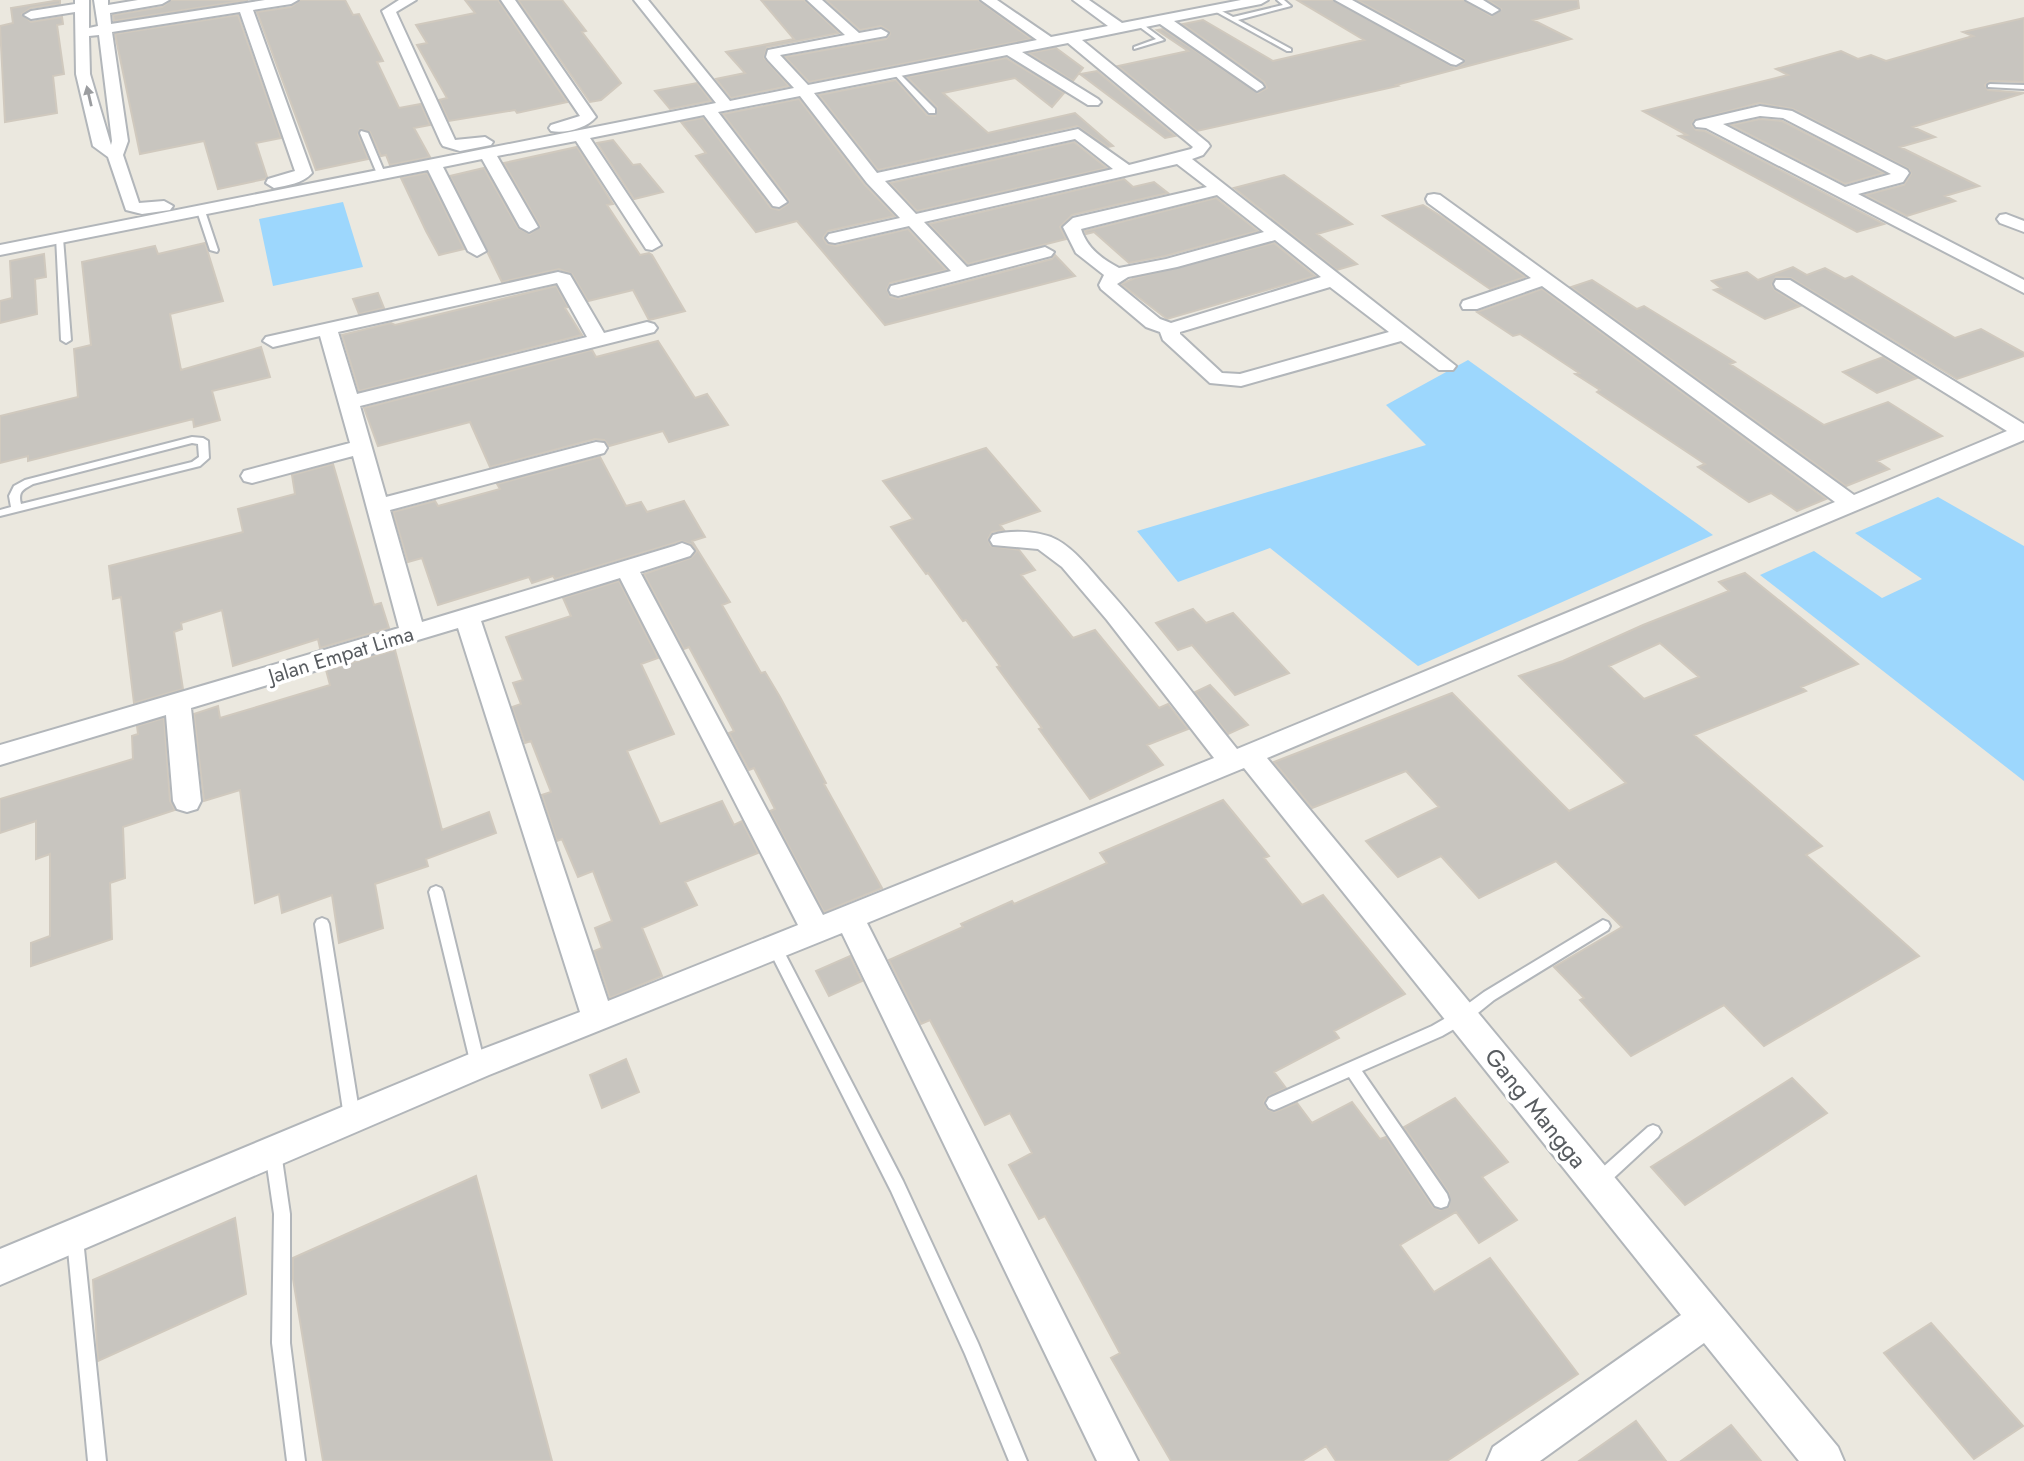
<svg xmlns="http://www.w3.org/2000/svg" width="2024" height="1461" viewBox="0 0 2024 1461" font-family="Jost,sans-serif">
	<rect width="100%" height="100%" fill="#ebe8df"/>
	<path fill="#9dd7fd" d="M343,202L363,267L273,286L259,219Z
		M1468,360L1713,535L1418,666L1270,548L1178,582L1137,531L1426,445L1386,405Z
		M1938,497L2024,546V781L1760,575L1814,551L1882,598L1922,579L1855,533Z"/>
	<path fill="#c8c5bf" stroke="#d0c9be" stroke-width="2" fill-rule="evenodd" d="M60,0V4L31,8L22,14L31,22L62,17L63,24L57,25L64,74L53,76L57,113L5,122L0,26L13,23L11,8Z
		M171,0H248L114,21L113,15L162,7Z
		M300,0H345L353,15L359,14L383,61L377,62L399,108L421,104L430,125L414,128L430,157L390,165L386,155L381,156L370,132L360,129L358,134L368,159L316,170L257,12L291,7Z
		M465,0H498L567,102L517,113L515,110L449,121L439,100L447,98L417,45L427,43L416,25L475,13Z
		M518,0H562L586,31L582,32L621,83L601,100L590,102Z
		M761,0H804L839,33L767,47L764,58L789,86L731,98L716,79L745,73L726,52L794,39Z
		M826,0H978L1031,39L809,82L785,57L886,39L890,34L889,31L881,26L860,30Z
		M1297,0H1333L1455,68L1464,63V59L1357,0H1464L1491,16L1501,9L1488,0H1578L1579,8L1533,20L1571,39L1396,85L1398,86L1197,131L1118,66L1188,51L1157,30L1163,29L1258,93L1267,88L1264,82L1183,24L1203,20L1273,61L1364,40Z
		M238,15L281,138L256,143L267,177L265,179L218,189L204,141L140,154L115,34Z
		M2024,18V82L1990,81L1985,85L1988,90L2024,93L1913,127L1935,137L1900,147L1979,186L1945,196L1955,201L1907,216L1865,195L1904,185L1911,174L1909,169L1793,109L1759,103L1694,120L1692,125L1696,130L1705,131L1884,224L1857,232L1679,136L1687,135L1643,111L1788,75L1776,69L1841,51L1858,59L1871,55L1886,61L1973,36L1963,32Z
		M1056,48L1083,68L1073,81L1029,53Z
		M1006,58L1064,93L1052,107L1015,78L943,93L988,133L1075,113L1113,146L1108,147L1077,126L878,170L819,95L896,80L927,115L935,116L937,107L907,77Z
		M1097,71L1175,136L1165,138L1080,74Z
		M697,83L711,101L670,109L655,91Z
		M799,99L865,185L895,216L828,231L823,238L827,244L836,246L908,229L946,270L890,283L887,289L890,297L899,299L1052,259L1055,255L1075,276L885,325L797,221L756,232L696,156L706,153L681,122L703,118L771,208L779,210L788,204L789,200L723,114Z
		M1760,119L1782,121L1884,173L1845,184L1731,125Z
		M613,140L633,165L640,164L663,192L634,199L597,143Z
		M1074,142L1107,168L917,211L890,183Z
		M577,147L613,204L607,205L640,255L649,253L652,255L685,311L649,320L633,290L588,301L572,274L559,269L502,282L450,176L484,168L518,228L530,234L540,226L504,163Z
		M427,173L464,249L439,255L426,231L401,178Z
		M1284,175L1352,224L1317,234L1357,264L1337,270L1234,188Z
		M1124,179L1133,187L1154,182L1168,193L1072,215L1060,227L1066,239L968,264L929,224Z
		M1216,198L1258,231L1165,256L1129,263L1094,232L1086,234L1085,231Z
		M1423,205L1444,218L1525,277L1490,289L1383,216Z
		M205,243L223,301L170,314L181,370L261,347L270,377L212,391L220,420L194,427L193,419L28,461V456L0,463V416L78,397L74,349L91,345L82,262L155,246L158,254Z
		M1274,243L1315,276L1167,319L1121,284L1135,278Z
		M44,254L46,277L35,279L37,314L0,323V301L12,298L10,261Z
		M1793,267L1807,275L1825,268L1845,279L1852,276L1955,338L1981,329L2024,353V356L1957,379L1791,278L1776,277L1772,285L1775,290L1800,306L1765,319L1714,290L1721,288L1712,281L1747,272L1758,280Z
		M1592,280L1637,309L1644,306L1693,336L1735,362L1730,364L1824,425L1888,402L1942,436L1877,461L1889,469L1846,486L1571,287Z
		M556,286L568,307L565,308L582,335L359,391L342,335L391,323L395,325Z
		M1542,289L1826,499L1797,511L1771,493L1749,502L1698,467L1705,464L1597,392L1600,390L1575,374L1579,373L1520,334L1513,336L1477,312Z
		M378,293L384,308L359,314L353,299Z
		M658,341L695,398L707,394L728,425L669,442L663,431L609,446L604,440L595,439L490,467L470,422L378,446L364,408L592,350L596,357Z
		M1883,357L1917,378L1877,393L1843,372Z
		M986,448L1040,511L1000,525L1004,530L992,532L988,539L991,546L1019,550L1035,570L1021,575L1073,638L1095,630L1159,708L1168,704L1188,729L1147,745L1163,765L1090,799L1039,729L1042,728L997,667L1000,666L966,620L963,621L928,573L926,574L891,527L913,519L883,481Z
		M600,457L626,506L641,502L647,512L684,501L705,537L692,541L730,602L722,605L761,673L765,672L780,697L826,783L824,784L882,888L824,912L770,811L775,809L754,768L749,770L729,733L734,731L709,684L689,647L684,649L644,574L691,558L697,551L691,544L681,541L555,579L553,576L532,583L529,577L438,605L422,558L408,562L393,512L435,501L438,506L500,489L497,484Z
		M333,464L374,605L381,603L389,628L320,648L318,639L233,666L222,610L181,623L182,629L174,632L183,689L134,703L121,597L113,599L109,566L243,532L238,509L295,494L292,475Z
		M1745,573L1858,664L1801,687L1806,691L1694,735L1822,846L1806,855L1919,956L1764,1046L1724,1005L1631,1056L1580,1000L1584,998L1554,967L1622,927L1556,861L1479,898L1441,856L1398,877L1366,841L1439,807L1406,771L1312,808L1274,762L1452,693L1569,811L1626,783L1519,676L1563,661L1643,625L1729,591L1719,582ZM1660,643L1699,677L1644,699L1609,666Z
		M619,581L658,658L641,664L674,734L627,751L660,824L722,801L734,825L742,821L758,853L685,882L697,905L642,928L662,976L610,998L594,951L602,948L595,928L612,921L593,871L578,877L562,839L557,841L542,795L551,792L531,741L525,743L512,707L521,704L513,683L523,680L506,637L571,616L563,598Z
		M1193,609L1206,623L1233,613L1289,673L1235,695L1192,645L1178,650L1156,623Z
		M395,650L442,830L489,812L496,833L426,859L428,866L375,884L383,928L339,943L332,895L282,913L279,894L255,903L240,790L204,801L194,714L218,706L220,718L330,685L326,670Z
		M1210,685L1248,725L1228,734L1195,692Z
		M164,718L170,801L175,810L123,827L125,878L110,883L112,939L31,966V943L50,936V854L36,859V821L0,833V799L133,759L132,736L138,734L137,726Z
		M1223,800L1269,856L1264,858L1302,905L1323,895L1405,994L1334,1031L1339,1038L1274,1072L1286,1088L1267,1097L1264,1102L1267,1109L1275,1112L1297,1103L1312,1123L1352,1102L1380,1139L1386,1137L1433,1207L1440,1210L1449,1207V1193L1404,1127L1455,1098L1508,1162L1482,1177L1517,1220L1479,1243L1456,1212L1400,1245L1434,1292L1490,1258L1578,1374L1447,1461H1336L1326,1446L1302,1461H1171L1111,1358L1120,1353L1079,1277L1045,1216L1039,1219L1009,1165L1032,1153L1010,1113L985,1125L930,1020L921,1024L889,960L963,927L961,924L1012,901L1014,904L1107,863L1100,853Z
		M850,956L862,981L829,996L816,971Z
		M626,1059L639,1092L602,1108L590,1075Z
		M1792,1078L1827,1113L1685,1205L1651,1167Z
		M476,1176L552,1461H323L293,1279V1258Z
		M235,1218L246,1294L98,1361L93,1280Z
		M1931,1323L2023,1426L1974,1459L1884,1353Z
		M1636,1421L1666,1461H1579Z
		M1731,1425L1761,1461H1681Z"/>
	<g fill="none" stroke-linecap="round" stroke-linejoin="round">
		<defs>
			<path id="lane" d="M1277,0H1284L1291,6L1238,20L1291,49V51H1287L1211,9L1216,8L1233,17L1283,5Z
				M1137,23H1141L1164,40L1134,49V47L1156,39L1137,25Z
				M894,72H898L935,109V113H929L894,74Z
				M1990,84L2024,85V89L1988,87V85Z
				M361,131L368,133L386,176L385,178L378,176L360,133Z
				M198,209L205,211L218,250L217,252L210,250L197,211Z
				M56,236L63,238L71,340L66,343L61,340Z
				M192,437L203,438L208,441L209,458L200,466L0,516V510L11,507L9,496L14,486L25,480ZM192,443L198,444L199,457L192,462L21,504C18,492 22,490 33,484Z
				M436,886L441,888L443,892L485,1065L483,1070L478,1072L473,1070L471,1065L429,892L431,888Z
				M322,918L327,920L329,924L360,1117L357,1122L352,1124L347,1122L344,1117L315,924L317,920Z
				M1603,920L1608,922L1610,926L1608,930L1494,1000L1468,1021L1442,1036L1362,1071L1447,1194L1449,1200L1447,1206L1441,1208L1435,1206L1349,1077L1279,1108L1274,1110L1269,1108L1266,1103L1269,1098L1432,1026L1458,1011L1484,992Z
				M775,942L780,944L903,1181L978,1343L1027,1461H1009L965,1354L891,1191L768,948L770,944Z
				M1653,1125L1658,1127L1661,1132L1658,1137L1605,1186L1599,1189L1593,1186L1591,1181L1593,1176L1648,1127Z
				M273,1145L279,1147L281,1152L290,1214V1343L305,1461H287L272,1343L274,1214L265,1152L267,1147Z
				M75,1231L81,1233L83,1239L106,1461H88L67,1239L69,1233Z"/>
			<path id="street" d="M75,0H89V28L98,26L94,0H108V5L138,0H169L162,4L110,13L111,24L265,0H298L291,4L253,10L312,173C302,184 288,185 274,188L266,183L268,179L295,171L240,12L112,32L128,141L123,155L139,203L164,201L173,206L170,210L142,214L126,210L108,157L93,146L76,74L75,12L31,19L24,15L31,11L75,4ZM99,35L112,141L111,145L90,74L89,36Z
				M399,0H416L396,12L455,140L485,137L493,142L491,145L460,151L443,146L441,143L382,11Z
				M501,0H515L596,117C587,128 565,134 551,131L549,128L551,125L580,116Z
				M634,0H648L730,101L794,88L768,60L766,57L768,50L845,35L807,0H822L859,33L881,29L888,33L886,36L780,55L808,85L1037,40L981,0H997L1051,37L1108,26L1073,0H1089L1122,23L1241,0H1268L1261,4L1174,21L1262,84L1264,87L1257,91L1160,24L1082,40L1208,143L1210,146L1203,155L1192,159L1456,366L1453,370H1439L1401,341L1241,386L1210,383L1163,340L1160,332L1146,327L1101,289L1099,285L1104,275L1076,253L1063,227L1073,218L1207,187L1177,164L924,222L967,267L1045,247L1054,252L1051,256L898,296L891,294L889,290L891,286L951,271L909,226L835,243L829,242L826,238L829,234L900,218L867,183L800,96L718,112L787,202L779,207L773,206L704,115L590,138L661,245L652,250L646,249L576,141L497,156L538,227L529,232L520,227L482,159L443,167L486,251L477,256L468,251L428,170L0,255V245L716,103ZM1068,43L1193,147L1191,149L1129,165L1078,129L877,173L814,93L1007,55L1088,105H1098L1101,102L1098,99L1022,52ZM1075,139L1113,169L916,214L885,181ZM1217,195L1264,232L1166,259L1119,268C1102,259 1087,248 1081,229ZM1275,240L1321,277L1171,323L1160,319L1117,284L1128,277L1177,267ZM1330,287L1389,332L1240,374L1222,373L1180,334V332Z
				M1335,0H1352L1463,61L1456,65L1451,64Z
				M1466,0H1483L1499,10L1492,14Z
				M1760,106L1792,111L1907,170L1909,173L1903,182L1858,194L2024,280V293L1706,128L1696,127L1694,124L1696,121ZM1760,116L1783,118L1891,174L1845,187L1723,124Z
				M1434,194L1440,195L1854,495L2007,431L1776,288L1774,284L1776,280H1790L2024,424V440L1267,758L1838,1447L1844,1461H1799L1704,1343L1540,1461H1487L1493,1447L1681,1315L1244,768L867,923L1138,1461H1097L842,933L489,1075L0,1285V1249L467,1055L580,1012L458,628L191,708L201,801L197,809L187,812L177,809L173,801L166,715L0,765V745L399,628L353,456L252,483L244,481L241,476L244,471L350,443L320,336L273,347L263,341L266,337L558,272L570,275L604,333L647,322L654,324L657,328L654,332L360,406L386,497L596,442L604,443L607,448L604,453L390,510L422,622L674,546L682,543L690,546L694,551L690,556L640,572L823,915L1214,758L1107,620L1062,567L1038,549L993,545L990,540L993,535C1010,530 1034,531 1051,537C1071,545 1088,567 1102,583C1150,636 1192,693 1237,749L1835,502L1542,286L1477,309H1463L1461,305L1463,301L1531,278L1428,203L1426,199L1428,195ZM557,283L587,337L357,394L338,332ZM620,578L798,925L608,1001L481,621Z
				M2006,214L2024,221V232L2000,223L1997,219L2000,215Z"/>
		</defs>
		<use href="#lane" stroke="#b2b6ba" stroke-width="4"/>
		<use href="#street" stroke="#b2b6ba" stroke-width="4"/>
		<use href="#lane" fill="#fff" fill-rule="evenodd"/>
		<use href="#street" fill="#fff" fill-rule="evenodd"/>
	</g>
	<defs><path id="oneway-solid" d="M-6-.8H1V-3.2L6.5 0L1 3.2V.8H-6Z" transform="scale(1.75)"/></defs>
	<use fill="#9b9da0" href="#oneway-solid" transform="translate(89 96) rotate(-103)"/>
	<g text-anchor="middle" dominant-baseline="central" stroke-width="7" stroke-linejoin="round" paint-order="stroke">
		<g font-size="21" fill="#585c60" stroke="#fff">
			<text transform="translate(341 655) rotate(-17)">Jalan Empat Lima</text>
		</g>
		<g font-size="24" fill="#585c60" stroke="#fff">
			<text transform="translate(1536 1108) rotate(51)">Gang Mangga</text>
		</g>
	</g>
</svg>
